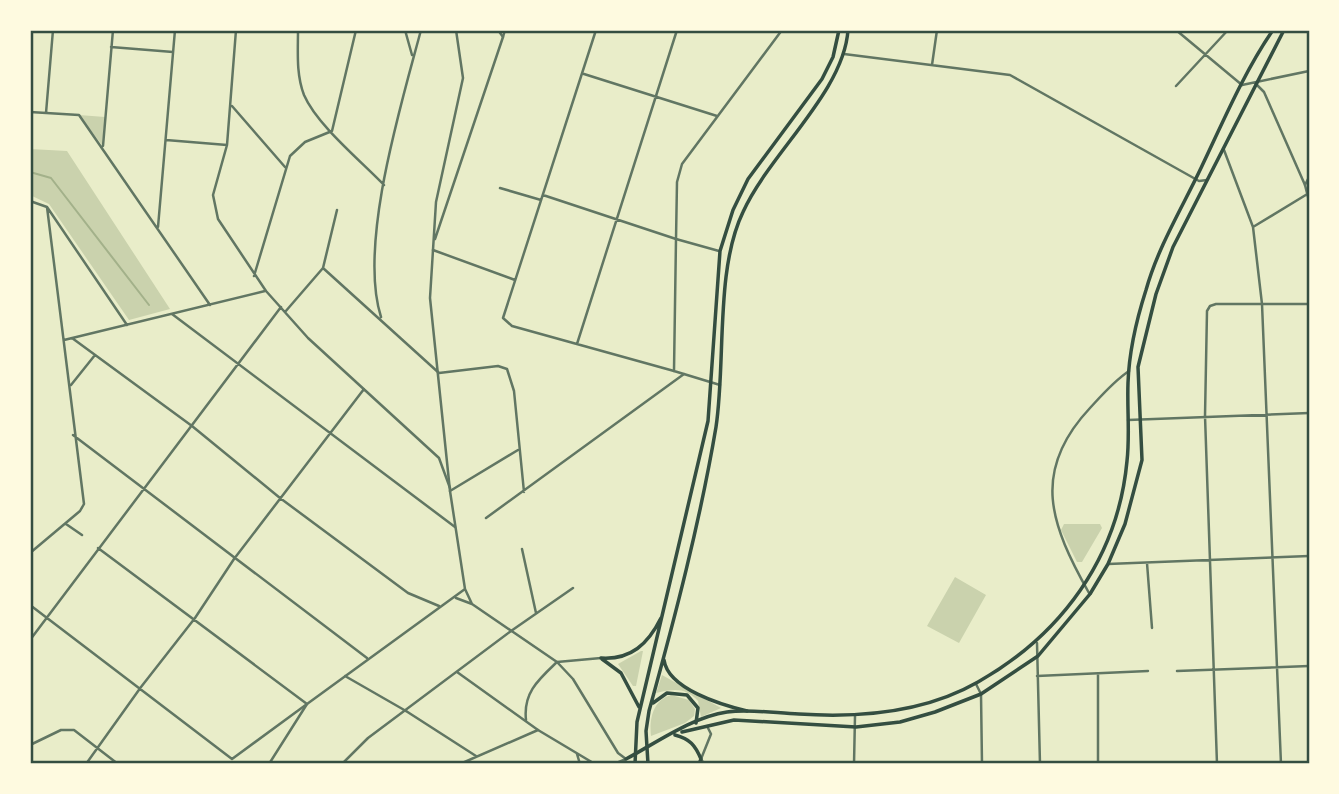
<svg xmlns="http://www.w3.org/2000/svg" width="1339" height="794" viewBox="0 0 1339 794" font-family="Overpass,sans-serif">
	<rect width="100%" height="100%" fill="#e9edc9"/>
	<path fill="#cad2ad" d="M79,115L105,117L102,145Z
		M30,149L67,151L170,309L129,320L49,204L30,195Z
		M1064,524H1100L1102,528L1082,562H1077L1061,530Z
		M955,577L986,595L959,643L927,626Z
		M641,651H643L636,686H633L618,664Z
		M662,675L721,708L701,717L698,701C685,687 674,689 656,693Z
		M671,695L689,700L695,709L694,716L685,723L651,736C649,719 653,700 671,695Z"/>
	<g fill="none" stroke-linecap="round" stroke-linejoin="round">
		<path stroke="#a3b18a" stroke-width="2" d="M30,172L51,178L149,305"/>
		<path stroke="#617663" stroke-width="2.5" d="M236,30L227,145L213,195L218,219L266,291L308,338L439,458L450,488
			M298,30C298,52 296,74 304,95C317,125 361,161 384,185
			M405,30L412,55
			M596,30L503,318L512,326L674,371
			M1176,30L1242,85
			M503,37L505,30
			M111,47L173,52
			M844,54L1010,75L1199,181L1207,180
			M932,65L937,30
			M584,74L717,116
			M1176,86L1228,30
			M232,106L285,167
			M30,112L79,115L210,305
			M46,113L53,30
			M166,140L227,145
			M103,146L113,30
			M1224,150L1253,227L1262,304L1281,764
			M1305,185L1309,177
			M500,188L541,200
			M543,195L676,239L677,182L682,164L782,30
			M30,201L47,207L127,325
			M158,227L175,30
			M1253,227L1309,193
			M433,250L515,280
			M323,268L439,373L498,366L507,369L514,391L524,492
			M254,276L290,156L305,142L332,131L356,30
			M285,312L323,268L337,210
			M172,314L455,527
			M381,317C358,245 401,105 421,30
			M72,338L192,426L280,498L408,593L439,606
			M64,340L265,291
			M577,344L677,30
			M71,385L95,355
			M1128,420L1309,413
			M73,435L367,658
			M450,491L518,450
			M486,518L684,374
			M66,524L82,535
			M522,549L536,613
			M30,553L80,511L84,504L47,207
			M1147,563L1152,628
			M1108,564L1309,556
			M1089,593C1051,525 1030,472 1090,408C1102,395 1114,381 1129,371
			M30,605L232,759L307,704L98,548
			M511,631L573,588
			M30,640L281,307
			M1037,643L1040,764
			M1177,671L1309,666
			M1098,674V764
			M1037,676L1148,671
			M976,684L981,694L982,764
			M406,711L476,756
			M526,720C523,693 538,680 557,662L601,658
			M30,745L61,730H74L118,764
			M86,764L141,687L195,618L234,559L364,389
			M460,764L538,730
			M704,764L701,759L711,734L707,726
			M854,764L855,716
			M1217,764L1205,416L1207,311L1210,306L1216,304H1309"/>
		<path stroke="#617663" stroke-width="2.5" d="M456,30L463,78L436,202L430,298L450,491L465,589L472,604
			M1255,83L1264,92L1305,185L1309,201
			M1242,85L1309,71
			M435,239L503,37L498,30
			M719,251L676,239L674,371L720,385
			M456,598L472,604L557,662L573,679L618,753L626,759L614,764
			M457,672L538,730L595,764
			M345,676L406,711
			M577,754L580,764
			M269,764L307,704L465,589
			M342,764L368,738L511,631"/>
		<path stroke="#344e41" stroke-width="3.5" d="M682,732L734,720L856,727L900,722L935,712L981,694L1038,656L1090,594L1108,564L1125,524L1142,460L1138,367L1156,294L1173,247L1284,30
			M675,735C690,739 695,745 701,759L699,764
			M626,759C656,743 692,717 727,712C751,709 775,713 799,714C859,718 924,713 978,682C1061,635 1118,558 1127,461C1130,435 1127,409 1128,383C1129,353 1137,318 1146,290C1158,247 1182,208 1201,168C1223,122 1244,72 1273,30"/>
		<path stroke="#344e41" stroke-width="3.5" d="M601,658C631,660 648,644 661,618
			M602,659L621,673L639,707
			M664,660C668,689 722,705 747,711
			M653,703L667,693L687,695L698,708L696,723
			M635,764L637,722L708,421L720,251L733,210L748,179L822,79L833,57L839,30
			M648,764L646,731L649,711C675,617 700,522 716,427C726,361 715,270 743,212C769,154 844,92 848,30"/>
	</g>
	<rect width="1339" height="794" fill="none" stroke="#fefae0" stroke-width="63"/>
	<rect x="32" y="32" width="1276" height="730" fill="none" stroke="#344e41" stroke-width="2.5"/>
</svg>
